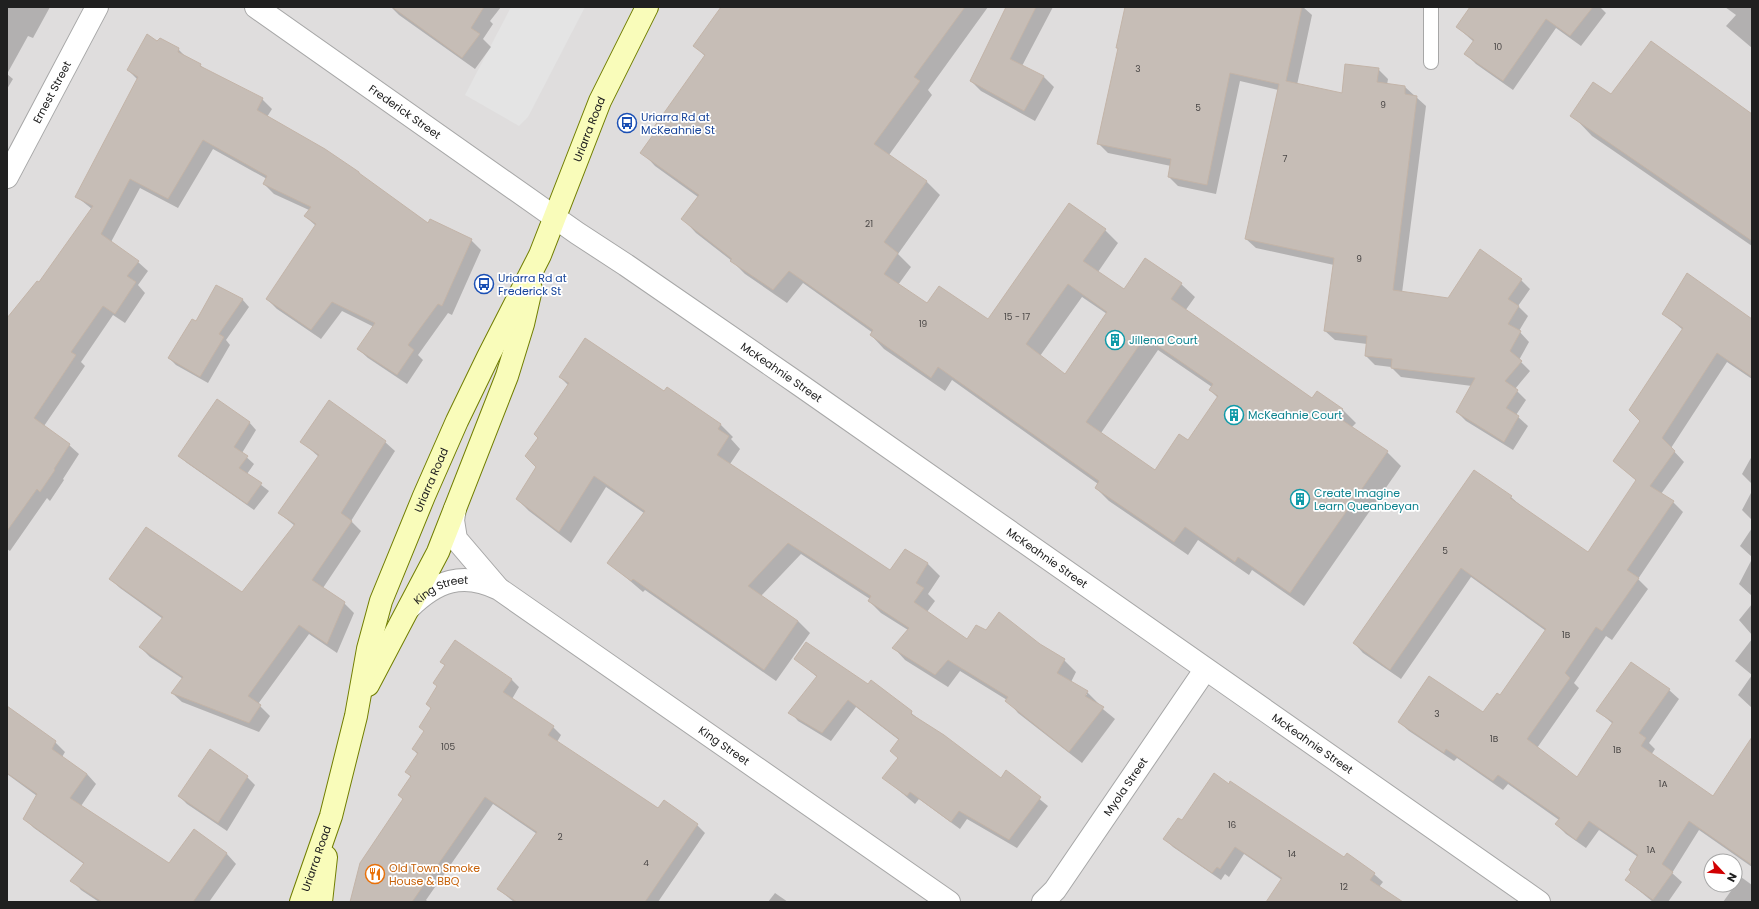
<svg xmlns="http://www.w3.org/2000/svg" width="1759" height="909" viewBox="0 0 1759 909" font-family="Poppins,sans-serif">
	<rect width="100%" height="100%" fill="#f1eee7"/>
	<path fill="#dfdddd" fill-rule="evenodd" d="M7,7H1752V902H7ZM1711,861H1735V885H1711Z"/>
	<path fill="#e4e4e4" d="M511,7H585L528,117L519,126L465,95Z"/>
	<path fill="#0003" fill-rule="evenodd" d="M7,7H50L33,38L28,36L7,74L13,79L7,89Z
		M391,7H501L490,21L493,24L483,39L491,47L475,69L399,15Z
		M719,7H988L928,90L932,95L889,155L927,182L940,195L898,254L911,267L898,285L927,305L988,321L1105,230L1118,243L1098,272L1125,290L1181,284L1195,297L1185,311L1313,399L1317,393L1343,410L1356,423L1351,428L1387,452L1401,466L1304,606L1252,570L1249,575L1198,540L1188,555L1109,501L1096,488L1098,484L952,380L945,391L884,349L871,335L873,333L803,283L787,303L745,274L732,261L696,233L683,219L698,197L655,166L642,152L705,56L695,46L721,9ZM1082,297L1107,314L1065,375L1040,356ZM1158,350L1212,387L1210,390L1218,398L1188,442L1155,471L1101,433Z
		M1007,7H1053L1022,66L1044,77L1054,87L1035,121L981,91L971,81Z
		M1126,7H1303L1312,15L1297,85L1342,94L1378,69L1388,79L1387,85L1405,87L1426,106L1402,293L1448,299L1480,251L1521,280L1530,289L1518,306L1528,316L1519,331L1529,342L1519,360L1530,371L1515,389L1526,400L1516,415L1528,426L1513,450L1466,421L1457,412L1472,386L1401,377L1391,367L1375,365L1366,356L1367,344L1335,340L1325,331L1334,265L1256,248L1246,239L1278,90L1240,81L1216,194L1178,186L1169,177L1171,166L1108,153L1098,143L1119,49L1117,48Z
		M1471,7H1600L1606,13L1581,46L1556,28L1513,90L1476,64L1466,54L1474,42L1457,27Z
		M1725,7H1752V48L1726,26L1736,15Z
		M157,42L178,49L186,57L200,65L207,71L262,99L272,109L267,117L358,172L365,179L429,224L471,240L481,250L452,315L448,313L418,355L423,360L407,384L368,358L358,349L374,327L342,311L321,339L277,309L267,299L316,226L305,216L309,210L274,194L264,184L267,179L213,149L178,208L140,188L111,242L138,262L148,271L138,285L145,293L125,323L113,315L81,362L85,366L44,426L69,445L79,454L63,479L64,480L50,501L47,498L10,551L7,549V337L39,283L92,209L77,197L138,80L128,70Z
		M1572,115L1752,116V246L1592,136Z
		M242,299L249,307L226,340L230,345L208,383L176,365L169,358L196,322Z
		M1664,314L1752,320V379L1727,362L1671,448L1684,462L1661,494L1673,502L1683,512L1638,579L1648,589L1612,640L1606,636L1574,683L1579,688L1537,748L1577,778L1613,724L1598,711L1669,690L1679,699L1649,743L1655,749L1651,755L1713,797L1752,739V867L1699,830L1672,873L1682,882L1668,902H1653L1626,880L1632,872L1638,857L1599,830L1586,848L1566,834L1556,824L1559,820L1508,784L1503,790L1457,758L1454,761L1409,731L1399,722L1484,714L1501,697L1546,631L1471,577L1401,679L1363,653L1354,643L1511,497L1521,506L1588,553L1637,481L1614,460L1641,421L1683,330Z
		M560,377L664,393L667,388L721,425L733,437L731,439L740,449L730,464L891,571L906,550L928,564L940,576L928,594L935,601L927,612L967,641L986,631L1039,645L1064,660L1076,672L1071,682L1087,692L1099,704L1098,705L1115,719L1082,763L1018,713L1007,700L960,671L948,687L905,660L894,648L908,630L881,613L869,601L870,599L801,554L761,596L798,621L810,633L776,681L645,590L643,592L608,562L644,513L606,487L571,543L529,511L517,499L537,467L539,438L568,385ZM1085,694H1087L1082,700Z
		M249,422L256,430L242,453L254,464L247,474L269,491L254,510L187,463L179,456Z
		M302,442H385L395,451L351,521L361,531L323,588L344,603L354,613L337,653L309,634L258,704L270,716L259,732L182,702L172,693L183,679L150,657L140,647L163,619L120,588L110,579L242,594L295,526L279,513L319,457Z
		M1752,456V484L1742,474Z
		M1752,491V520L1742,510Z
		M1752,528V557L1740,546Z
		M1752,559V596L1739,584Z
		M1752,604V635L1739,620Z
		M1752,639V708L1738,695L1752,675L1735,661Z
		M455,641L512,680L519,687L512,699L553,727L561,735L557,742L659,809L664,802L697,825L705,833L658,902H514L498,889L537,834L493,804L426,900L428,902H356L404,800L411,777L407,772L418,755L413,749L425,732L432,709L427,704L438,687L446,666L441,662Z
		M796,659L868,686L871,681L920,720L1001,779L1006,772L1048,806L1017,848L967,819L960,829L919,799L915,804L884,778L899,758V740L856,707L831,741L798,721L790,712L817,677Z
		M7,708L55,742L65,752L62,757L87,774L96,784L81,806L169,865L194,831L227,854L236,864L209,902H99L81,890L72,880L84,864L34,828L24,818L37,796L7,774Z
		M247,777L255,785L227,831L187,804L179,796Z
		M1165,839L1344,859L1374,874L1383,882L1379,887L1401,902H1276L1282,880L1244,854L1229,877L1225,874L1221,880L1173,847Z
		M1741,877L1752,885V902H1723Z
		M775,893L788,902H768Z"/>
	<path fill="#c6bdb6" stroke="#c3b4a8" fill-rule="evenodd" d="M392,7H484L471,28L480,34L462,58Z
		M721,7H965L914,77L920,81L874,144L927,181L884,242L898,253L884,274L927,303L939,286L988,319L1069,203L1106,229L1083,261L1124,289L1145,258L1182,283L1171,299L1312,398L1317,391L1343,409L1336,416L1388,451L1290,593L1238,557L1235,562L1185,527L1174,542L1095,488L1099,481L938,367L931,378L870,335L873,330L789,271L773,290L730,261L732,259L681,219L699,195L640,153L655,132L654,127L705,55L693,46ZM1068,284L1107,312L1065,374L1026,344ZM1145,337L1213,384L1209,390L1218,396L1188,440L1179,434L1155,470L1086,422Z
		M1006,7H1036L1010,59L1044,76L1024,111L970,81Z
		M1125,7H1302L1286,81L1342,93L1345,64L1379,68L1377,82L1405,86V94L1417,96L1393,290L1448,298L1480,249L1522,279L1508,299L1519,306L1508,324L1521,331L1510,351L1522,361L1505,381L1518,390L1506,408L1519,416L1504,442L1456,412L1475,378L1391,368L1392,359L1365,356L1367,336L1324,331L1334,258L1245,239L1279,84L1230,73L1207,185L1168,177L1171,159L1097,144L1118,48H1116Z
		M1470,7H1593L1570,36L1546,19L1503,81L1464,54L1474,40L1456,27Z
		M147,34L157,41L160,38L179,48L178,52L201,64L200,66L263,98L257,110L325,149L359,172V173L428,223L430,219L472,239L442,306L438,304L408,345L414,350L397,375L357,349L375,323L332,302L311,330L266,299L316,224L304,216L311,207L263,184L267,176L203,140L168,199L130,179L101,234L139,261L127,276L136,282L115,314L103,306L71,352L76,355L34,418L70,444L54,469L55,470L40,492L37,489L7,531V318L37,281L39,282L93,206L75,197L138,77L127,70Z
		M1651,41L1752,114V241L1570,116L1593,82L1611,94Z
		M1687,273L1752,319V377L1717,353L1662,438L1675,451L1650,486L1674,501L1627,570L1639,578L1602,631L1596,627L1565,673L1570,678L1527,739L1577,777L1613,722L1596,711L1631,662L1670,689L1639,733L1646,738L1641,746L1713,796L1752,737V865L1689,821L1662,864L1673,872L1653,900L1625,880L1631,872L1629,870L1638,855L1589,821L1576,840L1555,824L1560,818L1498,775L1493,781L1446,749L1444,753L1398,722L1429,676L1483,712L1497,693L1500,695L1546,629L1461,568L1390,670L1353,643L1474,470L1512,496L1510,498L1588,552L1636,480L1613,461L1640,421L1629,410L1683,328L1662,314Z
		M216,285L243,299L219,334L224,337L200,377L168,358L192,319L196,321Z
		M585,338L664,391L667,387L721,424L718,429L729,436L717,455L890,570L905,549L928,563L916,583L924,588L914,602L967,639L976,625L986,630L999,612L1040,644L1065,659L1057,673L1088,691L1085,696L1104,707L1069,752L1005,701L1008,697L948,660L935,675L892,648L909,628L868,601L871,596L788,543L748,586L798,621L764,670L633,579L631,581L607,563L645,511L594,476L559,532L516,499L536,467L525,456L538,438L534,434L569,383L559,377Z
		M217,399L250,422L234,447L248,456L239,468L262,483L247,504L178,456Z
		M329,400L386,441L341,513L352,521L312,580L345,602L327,644L299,625L248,696L261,705L249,723L171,693L183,677L139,647L163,617L109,579L146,527L242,592L295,524L278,513L319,455L300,442Z
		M455,640L512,679L503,692L554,726L548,735L658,808L664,800L698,824L645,902H517L497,889L537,832L485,797L412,902H350L360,863L403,799L398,795L411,776L405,772L418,753L412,749L424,731L419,727L431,708L426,704L437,686L433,683L445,665L440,662Z
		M806,642L868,684L871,680L912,711L911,714L944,735L1001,778L1006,770L1041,797L1009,840L959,811L951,822L910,792L907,796L882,778L898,758L890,751L899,739L848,700L822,733L788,713L817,676L794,659Z
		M7,706L56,741L52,749L87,774L70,798L169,863L194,829L227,853L193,902H102L70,881L84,863L23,819L37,794L7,773Z
		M210,749L248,776L218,823L178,796Z
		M1214,773L1229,784L1230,781L1344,857L1347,853L1375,873L1370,880L1403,902H1266L1282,878L1235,847L1220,869L1217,867L1212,873L1163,839L1178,818L1182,820Z"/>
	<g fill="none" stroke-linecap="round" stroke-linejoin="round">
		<defs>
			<path id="lane" d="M1431,62V7"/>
			<g id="street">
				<path id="s1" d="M256,7L577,233L626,265L800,385L1539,902"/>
				<path id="s2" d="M7,177L97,7"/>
				<path d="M455,509L453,520L456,539L497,587"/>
				<path id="s3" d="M409,608C436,581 463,571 499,589L949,902"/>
				<path id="s4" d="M1043,902L1055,890L1205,670"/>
			</g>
			<g id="secondary">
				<path d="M368,685L438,552L507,376L523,324L531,289"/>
				<path id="s5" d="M301,902L331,816L356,716L368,649L381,601L424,496L457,421L488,357L540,255L600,101L647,7"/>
				<path d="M321,902L326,857"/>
			</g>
		</defs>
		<use href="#lane" stroke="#a7a7a7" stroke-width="16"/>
		<use href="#street" stroke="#a7a7a7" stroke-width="24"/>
		<use href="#secondary" stroke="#717e01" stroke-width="24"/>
		<use href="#lane" stroke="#fff" stroke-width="14"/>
		<use href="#street" stroke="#fff" stroke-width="22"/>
		<use href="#secondary" stroke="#f9fcba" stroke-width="22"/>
	</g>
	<defs>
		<symbol id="bus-ring" viewBox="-11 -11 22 22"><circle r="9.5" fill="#fff" stroke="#1a4fb4" stroke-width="1.5"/><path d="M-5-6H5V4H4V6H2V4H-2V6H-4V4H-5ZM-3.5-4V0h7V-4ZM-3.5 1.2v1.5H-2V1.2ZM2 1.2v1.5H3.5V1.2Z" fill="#1a4fb4"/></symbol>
		<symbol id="building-ring" viewBox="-11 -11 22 22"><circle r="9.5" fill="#fff" stroke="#0f9aa8" stroke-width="1.5"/><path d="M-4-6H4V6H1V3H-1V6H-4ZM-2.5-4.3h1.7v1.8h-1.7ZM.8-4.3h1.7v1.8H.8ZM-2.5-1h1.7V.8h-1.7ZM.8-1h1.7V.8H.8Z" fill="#0f9aa8"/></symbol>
		<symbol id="restaurant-ring" viewBox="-11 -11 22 22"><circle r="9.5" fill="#fff" stroke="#e8710a" stroke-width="1.5"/><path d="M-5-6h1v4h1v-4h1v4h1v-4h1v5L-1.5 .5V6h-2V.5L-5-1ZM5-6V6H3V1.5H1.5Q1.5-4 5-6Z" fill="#e8710a"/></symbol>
	</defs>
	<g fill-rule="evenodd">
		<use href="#bus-ring" x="616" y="112" width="22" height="22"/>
		<use href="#bus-ring" x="473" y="273" width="22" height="22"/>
		<use href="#building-ring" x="1104" y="329" width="22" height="22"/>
		<use href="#building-ring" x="1223" y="404" width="22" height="22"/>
		<use href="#building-ring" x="1289" y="488" width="22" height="22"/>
		<use href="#restaurant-ring" x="364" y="863" width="22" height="22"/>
	</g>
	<g text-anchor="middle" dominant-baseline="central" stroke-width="3.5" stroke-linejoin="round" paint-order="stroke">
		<g font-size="9" fill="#4a4746">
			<text x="1498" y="47">10</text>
			<text x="1138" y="69">3</text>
			<text x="1383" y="105">9</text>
			<text x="1198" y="108">5</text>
			<text x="1285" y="159">7</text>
			<text x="869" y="224">21</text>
			<text x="1359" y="259">9</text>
			<text x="1017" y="317">15 - 17</text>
			<text x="923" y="324">19</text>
			<text x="1445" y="551">5</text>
			<text x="1566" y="635">1B</text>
			<text x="1437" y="714">3</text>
			<text x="1494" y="739">1B</text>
			<text x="448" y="747">105</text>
			<text x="1617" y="750">1B</text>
			<text x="1663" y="784">1A</text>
			<text x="1232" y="825">16</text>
			<text x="560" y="837">2</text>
			<text x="1651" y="850">1A</text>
			<text x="1292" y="854">14</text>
			<text x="646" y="863">4</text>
			<text x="1344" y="887">12</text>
		</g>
		<g font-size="11" fill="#202020" stroke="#fff">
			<text stroke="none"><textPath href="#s2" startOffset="96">Ernest Street</textPath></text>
			<text stroke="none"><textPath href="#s1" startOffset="182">Frederick Street</textPath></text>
			<text stroke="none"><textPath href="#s5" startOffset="828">Uriarra Road</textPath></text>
			<text stroke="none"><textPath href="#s1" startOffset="640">McKeahnie Street</textPath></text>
			<text stroke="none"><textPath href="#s5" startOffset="443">Uriarra Road</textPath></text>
			<text stroke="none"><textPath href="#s1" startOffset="964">McKeahnie Street</textPath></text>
			<text stroke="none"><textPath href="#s3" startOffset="38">King Street</textPath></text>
			<text stroke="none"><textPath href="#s1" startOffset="1288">McKeahnie Street</textPath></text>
			<text stroke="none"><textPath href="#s3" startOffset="374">King Street</textPath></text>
			<text stroke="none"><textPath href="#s4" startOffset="142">Myola Street</textPath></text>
			<text stroke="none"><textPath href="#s5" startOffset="46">Uriarra Road</textPath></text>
		</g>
		<g font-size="11" fill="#164399" stroke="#fff" text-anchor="start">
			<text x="641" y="117">Uriarra Rd at<tspan x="641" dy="13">McKeahnie St</tspan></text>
			<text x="498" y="278">Uriarra Rd at<tspan x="498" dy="13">Frederick St</tspan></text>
		</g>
		<g font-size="11" fill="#0d838f" stroke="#fff" text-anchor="start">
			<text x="1129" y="340">Jillena Court</text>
			<text x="1248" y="415">McKeahnie Court</text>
			<text x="1314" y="493">Create Imagine<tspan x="1314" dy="13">Learn Queanbeyan</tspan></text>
		</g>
		<g font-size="11" fill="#c56008" stroke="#fff" text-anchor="start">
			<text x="389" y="868">Old Town Smoke<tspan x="389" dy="13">House &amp; BBQ</tspan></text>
		</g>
	</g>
	<rect width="1759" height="909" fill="none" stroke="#202020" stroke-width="16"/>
	<g transform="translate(1723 873) rotate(116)"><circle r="19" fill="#ffffff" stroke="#a6a6a6"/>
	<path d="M0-3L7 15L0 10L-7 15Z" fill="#d10002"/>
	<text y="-6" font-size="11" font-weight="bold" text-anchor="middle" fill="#202020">N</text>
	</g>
</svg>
